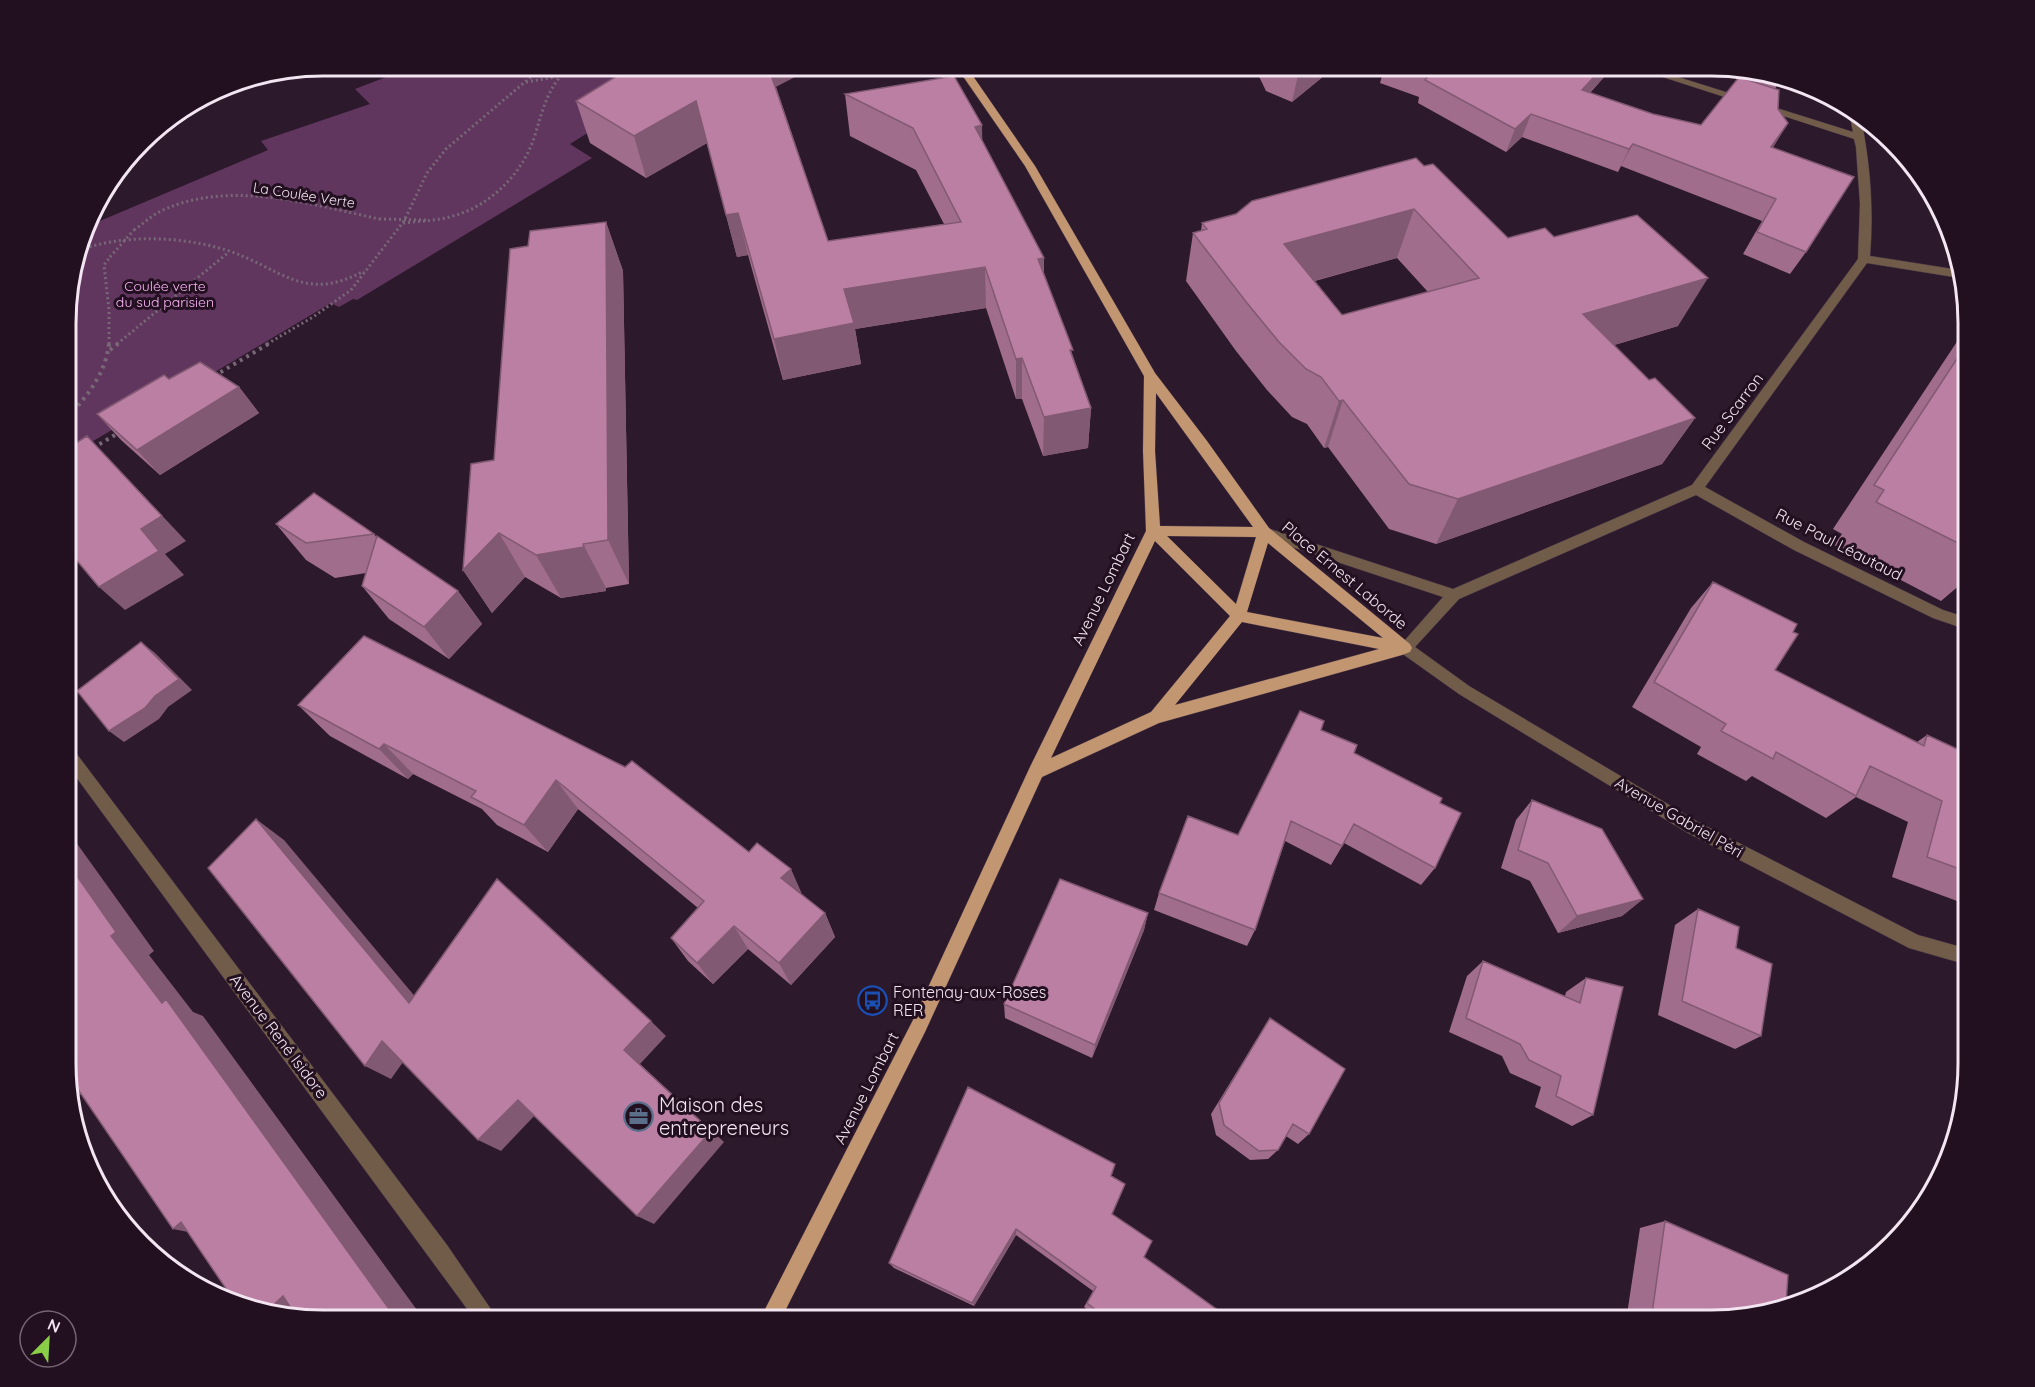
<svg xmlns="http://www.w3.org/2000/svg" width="2035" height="1387" viewBox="0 0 2035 1387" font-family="Quicksand,sans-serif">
	<rect width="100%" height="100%" fill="#2c192b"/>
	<path fill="#61365e" d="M415,66H694L570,144L592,158L357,300L353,299L339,307L331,303L178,394L169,396L68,456V290L88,226L268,150L261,141L370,104L355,89Z"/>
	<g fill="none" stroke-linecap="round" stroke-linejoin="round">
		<defs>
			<path id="minor" d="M1629,66L1646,67L1853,132L1849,112L1851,110L1860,114C1870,160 1874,208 1870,256L1959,270L1960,278L1867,263L1705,487L1804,542L1943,610L1968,618V630L1933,618L1794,550L1696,495L1459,599L1415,647L1469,686L1698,822L1918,935L1968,949V965L1909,948L1686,832L1459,694L1400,652L1398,648L1443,597L1259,536L1257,532L1264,527L1453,589L1692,485L1858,259L1860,204L1856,147L1854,139Z
				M68,747L73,749L447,1245L499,1321H476L68,766Z"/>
			<path id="major" d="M956,66H966L1035,166L1155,373L1207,441L1269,528L1410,644L1412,648L1410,652L1402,655L1159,723L1042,777L925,1032L780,1321H759L913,1020L1030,767L1146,531L1143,451L1144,376L1025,166ZM1156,393L1253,527L1160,526L1155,451ZM1167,536L1256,537L1236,604ZM1155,541L1230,616L1151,712L1051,758ZM1268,543L1383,638L1247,612ZM1242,622L1379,649L1175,705Z"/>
		</defs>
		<use href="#minor" stroke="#483647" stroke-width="1"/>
		<use href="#major" stroke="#483647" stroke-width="1"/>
		<path stroke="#786777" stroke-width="3" stroke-dasharray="2 3" stroke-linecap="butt" d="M526,82L556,77
			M403,223C420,221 437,221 453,216C490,206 522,174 534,138C543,110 547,86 571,66
			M134,230C143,224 151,216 161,211C228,179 310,204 379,219
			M80,250C125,234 180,236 226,250C280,267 303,304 364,271
			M109,344V310L104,265L110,257
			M117,344L229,252
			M267,344L313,317L351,290L404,221L427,173L446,149L532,76L534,66"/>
		<path stroke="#786777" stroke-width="4" stroke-dasharray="3 4.5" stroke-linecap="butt" d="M110,350L119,343
			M214,376L270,343
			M68,417C88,395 106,373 109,343
			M93,448L120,432"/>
		<use href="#minor" fill="#715c4a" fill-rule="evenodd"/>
		<use href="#major" fill="#c39672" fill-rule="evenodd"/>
		<path stroke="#786777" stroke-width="3" stroke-dasharray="2 3" stroke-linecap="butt" d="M379,219L428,220
			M110,257L134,230"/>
	</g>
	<path fill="#a06d8c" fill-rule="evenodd" d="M1254,66H1336L1292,102L1266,91Z
		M1385,66H1614L1590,93L1653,114L1701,125L1741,78L1744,72L1722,67H1728L1780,77V80L1775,89L1773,148L1806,252L1790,274L1743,254L1762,221L1621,166L1618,172L1522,137L1506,152L1418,103L1419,97L1380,83Z
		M776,87L828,241L944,224L916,170L850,136L845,94L982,125V140L1044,258V273L1091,408L1088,448L1043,456L1022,399H1016L986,308L855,329L861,364L783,380L748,255L737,257L707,143L646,178L590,143L576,101Z
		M1424,166L1508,238L1554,237L1678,326L1614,345L1649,380L1695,418L1662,464L1436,544L1389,529L1328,447L1324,448L1307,424L1292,417L1267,390L1236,351L1186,281L1193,233L1201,231L1202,223ZM1397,258L1428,292L1342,315L1315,281Z
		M1922,185L1942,209L1945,219L1940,218L1934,200L1928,199Z
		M606,222L623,271L629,584L606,588V591L561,598L525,577L492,613L463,570L494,460L528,246Z
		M1968,325V578L1941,601L1834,545L1842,534L1833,529Z
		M169,379L239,387L259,413L160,475L121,440L97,414Z
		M276,524L374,534L377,538L458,591L482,624L449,659L389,619L362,586L366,573L335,578L306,560Z
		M1713,582L1775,670L1917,742L1927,735L1968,754V905L1892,877L1908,822L1856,797L1826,818L1752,776L1746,781L1697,754L1701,747L1632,707L1691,608Z
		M364,636L801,894L825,913L835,937L791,985L748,949L713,984L688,961L671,938L698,908L578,809L548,852L497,825L482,809L413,774L408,779L330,736L298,705Z
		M1321,730L1354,753L1440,803L1435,868L1421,885L1344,843L1331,865L1285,841L1255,930L1247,946L1154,910L1159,893L1238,835Z
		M1532,800L1643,899L1622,916L1558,933L1530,881L1501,868L1516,820Z
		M1698,909L1736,948L1761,1036L1735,1049L1658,1015L1675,925Z
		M1148,913L1144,930L1092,1058L1005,1018L1004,1004Z
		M1483,961L1565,996L1566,992L1586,978L1593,1115L1572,1126L1535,1107L1541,1087L1510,1073L1502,1056L1449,1032L1467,976Z
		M1270,1018L1309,1134L1298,1144L1286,1136L1278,1150L1268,1159L1250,1160L1216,1135L1211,1114Z
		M1111,1176L1112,1214L1144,1257L1233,1321H1102L1084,1307L1093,1291L1016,1235L974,1306L894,1268L889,1263Z
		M1665,1221L1712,1321H1626L1640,1228Z"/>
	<path fill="#825972" d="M766,66H816L770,90Z
		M1300,66H1336L1292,102Z
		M1604,66H1614L1572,112L1582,90Z
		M696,101L707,143L646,178L634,136Z
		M1531,114L1522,137L1506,152L1515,129Z
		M1788,123L1774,146L1757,170L1771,147Z
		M982,125L983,168L975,127Z
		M1633,144L1621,166L1618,172L1629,149Z
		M1414,209L1397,258L1273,292L1284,244Z
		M738,213L748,255L737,257L726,215Z
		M606,222L623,271L629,584L608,540Z
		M1044,258L1043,300L1038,259Z
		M985,267L986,308L855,329L861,364L783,380L774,339L844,289Z
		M1708,278L1678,326L1558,362L1583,314Z
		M1022,358V399H1016V359Z
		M239,387L259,413L160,475L137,450Z
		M1343,400L1328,447L1324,448L1339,401Z
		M1091,408L1088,448L1043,456L1044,417Z
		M1695,418L1662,464L1436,544L1458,499Z
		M87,436L186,541L165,554L184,575L125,610L99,587L141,529Z
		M499,533L525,577L492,613L463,570Z
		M583,544L606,588V591L561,598L536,555Z
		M458,591L482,624L449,659L424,627Z
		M141,642L155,653L192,690L168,707L159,719L124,742L109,731Z
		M384,744L413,774L408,779L379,749Z
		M556,780L578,809L548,852L524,825Z
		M256,819L284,840L433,1018L409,1003Z
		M68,835L73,838L154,951L149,955L193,1012L203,1016L425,1321L397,1320L162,1003L111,936L68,863Z
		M791,869L802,894L781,878Z
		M1643,899L1622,916L1558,933L1577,916Z
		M825,913L835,937L791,985L779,963Z
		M1148,913L1144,930L1092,1058L1095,1045Z
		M734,926L748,949L713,984L697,963Z
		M651,1021L666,1036L640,1064L724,1142L654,1224L637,1216L624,1050Z
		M382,1041L408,1055L391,1079L365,1066Z
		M75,1085L111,1104L68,1091Z
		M518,1100L538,1112L501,1151L478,1140Z
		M181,1222L213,1237L173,1229Z
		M1016,1229V1235L974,1306L972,1303Z
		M283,1296L300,1319L266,1312Z"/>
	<path fill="#ba7fa3" stroke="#825972" stroke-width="1.5" fill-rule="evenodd" d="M633,66H768L828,241L961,222L913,128L845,94L954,76L982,125L975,127L1044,258L1038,259L1073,350H1070L1091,408L1044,417L1022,358L1016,359L985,267L844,289L854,323L774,339L738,213L726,215L696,101L634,136L576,101Z
		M1404,66H1604L1582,90L1653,114L1701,125L1739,77L1779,90L1778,109L1788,123L1771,147L1854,177L1806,252L1757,232L1776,199L1633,144L1629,149L1531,114L1515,129L1425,80L1429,75Z
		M1753,71L1780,77V80Z
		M1416,158L1424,166L1433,164L1508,238L1545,228L1554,237L1637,215L1708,278L1583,314L1649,380L1655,378L1695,418L1458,499L1409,484L1343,400L1339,401L1321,377L1306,369L1279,342L1247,303L1193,233L1207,229L1202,223L1236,214L1252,201ZM1414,209L1479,278L1342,315L1284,244Z
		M606,222L608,540L583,544L584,547L536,555L499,533L463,570L471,464L494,460L510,249L528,246L530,231Z
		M1968,342V548L1876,502L1884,490L1874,485Z
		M200,362L239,387L137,450L97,414L164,375L169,379Z
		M87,436L162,516L141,529L159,551L99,587L68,550V448Z
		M314,493L374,534L306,543L276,524Z
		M377,536L458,591L424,627L362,586Z
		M1713,582L1797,624L1793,632L1798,634L1775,670L1924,746L1927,735L1968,754V872L1927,857L1942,801L1870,766L1856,796L1776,752L1773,759L1721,731L1726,724L1654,682Z
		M364,636L625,767L632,761L749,852L757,843L791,869L781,878L825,913L779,963L734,926L697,963L671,938L704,901L556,780L524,825L471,797L476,791L384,744L379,749L298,705Z
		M141,642L179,679L155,696L145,708L109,731L77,691Z
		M1300,711L1324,721L1321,730L1357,745L1354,753L1442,798L1440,803L1461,813L1435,868L1354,824L1342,846L1291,821L1255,930L1159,893L1188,816L1238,835Z
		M1532,800L1602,829L1643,899L1577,916L1548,863L1518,850Z
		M256,819L409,1003L497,879L651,1021L624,1050L711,1131L637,1216L518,1100L478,1140L382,1041L365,1066L208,868Z
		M68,863L116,932L111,936L162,1003L166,999L397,1320H307L298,1319L283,1296L266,1312L240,1307L237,1305L181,1222L173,1229L75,1085L68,1091Z
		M1060,879L1148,913L1095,1045L1004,1004Z
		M1698,909L1739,927L1736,948L1772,964L1761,1036L1682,1001Z
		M1483,961L1580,1003L1586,978L1623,987L1593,1115L1556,1096L1561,1076L1529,1060L1520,1044L1466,1018Z
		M1270,1018L1345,1069L1309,1134L1293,1124L1278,1150L1259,1151L1224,1125L1219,1103Z
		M968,1087L1115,1164L1111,1176L1125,1184L1112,1214L1152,1241L1144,1257L1233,1321H1110L1087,1303L1096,1287L1016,1229L972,1303L889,1263Z
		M1665,1221L1788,1275L1786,1304L1712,1321H1651Z"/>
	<defs>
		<symbol id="bus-ring" viewBox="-11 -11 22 22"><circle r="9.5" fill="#221021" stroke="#1a4fb4" stroke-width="1.5"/><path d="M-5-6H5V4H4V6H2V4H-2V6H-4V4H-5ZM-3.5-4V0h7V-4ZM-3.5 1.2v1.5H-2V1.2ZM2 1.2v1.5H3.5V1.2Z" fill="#1a4fb4"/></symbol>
		<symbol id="office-ring" viewBox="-11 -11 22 22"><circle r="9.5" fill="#221021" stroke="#5c6f8a" stroke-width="1.5"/><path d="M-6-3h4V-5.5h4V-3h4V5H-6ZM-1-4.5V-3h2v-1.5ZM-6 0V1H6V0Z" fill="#5c6f8a"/></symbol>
	</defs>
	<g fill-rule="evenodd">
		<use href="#bus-ring" x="856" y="984" width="33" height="33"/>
		<use href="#office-ring" x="622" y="1100" width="33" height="33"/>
	</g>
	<g text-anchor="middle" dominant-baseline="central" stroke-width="6" stroke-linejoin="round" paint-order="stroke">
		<g font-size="14" fill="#f3e5f1" stroke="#221021">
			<text transform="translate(304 195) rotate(9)">La Coulée Verte</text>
		</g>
		<g font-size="14" fill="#feb7f8" stroke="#221021">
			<text x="165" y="286">Coulée verte<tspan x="165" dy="16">du sud parisien</tspan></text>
		</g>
		<g font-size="16" fill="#f3e5f1" stroke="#221021">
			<text transform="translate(1732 411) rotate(-53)">Rue Scarron</text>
			<text transform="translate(1839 544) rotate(27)">Rue Paul Léautaud</text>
			<text transform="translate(1345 575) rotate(40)">Place Ernest Laborde</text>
			<text transform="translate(1103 589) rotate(-64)">Avenue Lombart</text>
			<text transform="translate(1679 817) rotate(30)">Avenue Gabriel Péri</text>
			<text transform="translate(279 1036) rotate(53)">Avenue René Isidore</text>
			<text transform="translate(866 1088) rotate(-63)">Avenue Lombart</text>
		</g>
		<g font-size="16" fill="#f3e5f1" stroke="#221021" text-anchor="start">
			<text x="893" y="992">Fontenay-aux-Roses<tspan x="893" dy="18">RER</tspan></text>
		</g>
		<g font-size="20" fill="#f3e5f1" stroke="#221021" text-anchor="start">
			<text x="659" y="1104">Maison des<tspan x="659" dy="23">entrepreneurs</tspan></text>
		</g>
	</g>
	<path d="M0 0H2035V1387H0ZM323 76H1711A247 247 0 0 1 1958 323V1063A247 247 0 0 1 1711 1310H323A247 247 0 0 1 76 1063V323A247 247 0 0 1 323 76Z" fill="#221021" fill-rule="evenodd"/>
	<path fill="none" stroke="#f3e5f1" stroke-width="3" d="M323 76H1711A247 247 0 0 1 1958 323V1063A247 247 0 0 1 1711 1310H323A247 247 0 0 1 76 1063V323A247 247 0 0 1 323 76Z"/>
	<g transform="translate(48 1339) rotate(24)"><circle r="28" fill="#221021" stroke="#766574" stroke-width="1.5"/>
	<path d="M0-4.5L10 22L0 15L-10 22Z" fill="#8ace47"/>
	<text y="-9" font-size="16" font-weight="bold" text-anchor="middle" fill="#f3e5f1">N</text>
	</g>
</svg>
